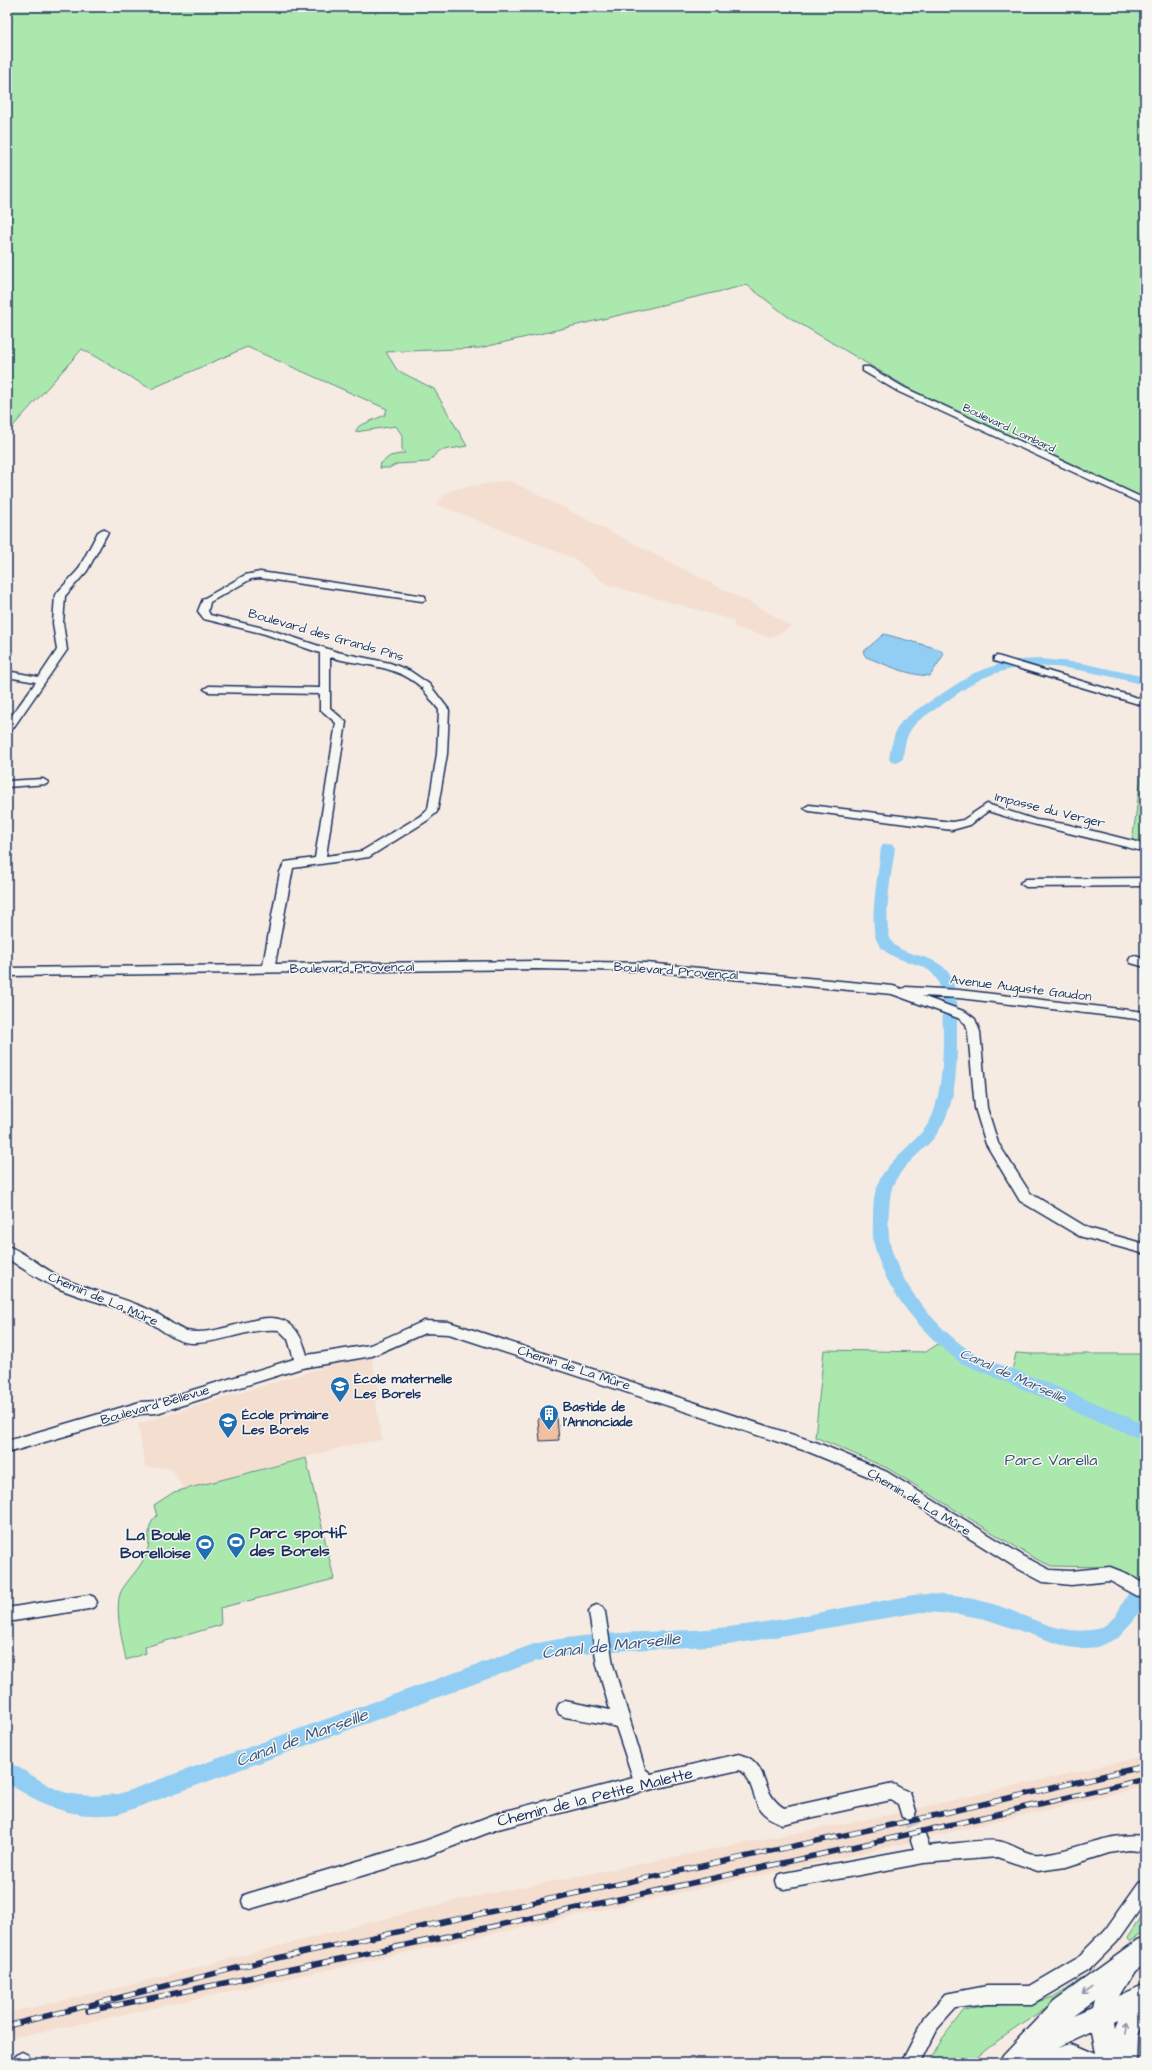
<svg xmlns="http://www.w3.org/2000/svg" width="1152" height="2070" viewBox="0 0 1152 2070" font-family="'Architects Daughter',sans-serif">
	<rect width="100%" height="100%" fill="#f5ebe2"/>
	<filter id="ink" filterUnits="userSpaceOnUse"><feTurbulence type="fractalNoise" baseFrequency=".025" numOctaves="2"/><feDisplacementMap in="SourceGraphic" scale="8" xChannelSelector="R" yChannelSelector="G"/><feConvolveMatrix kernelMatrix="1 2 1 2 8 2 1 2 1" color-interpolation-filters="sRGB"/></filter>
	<g filter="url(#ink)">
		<path fill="#f4decf" d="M504,481L513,482L768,612L791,627L771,637L735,628L733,620L606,584L575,559L436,504L450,490Z
			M371,1356L381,1398L376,1401V1405L382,1440L351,1445L184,1489L171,1468L145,1467L138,1424L331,1365Z
			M1145,1756V1787L925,1838L915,1809Z
			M902,1812L912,1842L57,2029L7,2038V2013L121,1987L457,1900Z"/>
		<path fill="#abe8ae" stroke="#638c86" d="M7,7H1145V498L910,389L787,316L747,285L480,348L386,352L397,370L434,389L467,446L438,451L429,462L397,464L389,468H380L379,465L390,456L405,453L402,449V435L396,426L355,432L359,426L385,415L387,409L247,347L151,389L82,349L7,433Z
			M1145,747V846L1132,843Z
			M944,1340L967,1358L1011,1376L1016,1353L1032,1354H1145V1589L1109,1567L1051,1566L1034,1558L887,1468L815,1437L824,1350L926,1352Z
			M306,1458L334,1579L220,1608L221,1625L145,1647L146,1653L126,1660C123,1643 112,1603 123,1588C131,1576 142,1566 147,1552C151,1540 145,1525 157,1516L154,1505L174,1492Z
			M1145,1911V1931L1129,1942L1127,1938Z
			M1081,1979L1079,1985L993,2044L970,2063H929L942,2039L964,2010L988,2005L1031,2004L1055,1996Z"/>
		<path fill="#92cef3" stroke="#628eb7" d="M884,634L939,649L944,654L930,676C907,675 887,665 866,657L863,652Z"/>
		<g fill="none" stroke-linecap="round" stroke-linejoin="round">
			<path fill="#92cef3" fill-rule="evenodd" d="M1041,659L1082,663L1145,677V685C1092,672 1034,654 981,679C968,686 955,695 943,704C916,722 906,725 903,759L896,763L891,762L889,759L891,747L896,730L902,721L915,711L974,673L999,664L1020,660Z
				M888,844L893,845L895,848C892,870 883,918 890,938C898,960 942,950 952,980C957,993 956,1008 957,1022C957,1061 959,1107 933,1139C921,1153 903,1165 894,1183C890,1191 890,1201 889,1209C888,1222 888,1236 891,1248C901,1286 939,1331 972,1352C987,1362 1009,1367 1026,1374C1066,1391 1106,1406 1145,1425V1441L961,1363C924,1335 887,1294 875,1248C872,1239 873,1228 873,1218C873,1204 874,1189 881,1177C894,1154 923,1139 933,1114C945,1080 944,1029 941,993C937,953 890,971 876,939C869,921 879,869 881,848L883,845Z
				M1145,1576V1603L1132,1623L1118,1638L1097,1647L1083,1649L1068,1647L985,1619L958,1614L921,1612L728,1645L610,1651L555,1657L534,1662L119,1814C70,1819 48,1808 7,1783V1762C24,1769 38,1780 54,1788C74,1798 97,1796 119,1794L534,1644C598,1629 663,1634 728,1627C776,1622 824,1611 871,1603C890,1600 910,1594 929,1594C952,1595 975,1598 996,1605C1027,1615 1062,1637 1096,1629C1123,1623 1124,1584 1145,1576Z"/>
		</g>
		<path fill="#f1bfa2" stroke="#1b2f5e" d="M557,1418L559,1440L540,1441L538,1419Z"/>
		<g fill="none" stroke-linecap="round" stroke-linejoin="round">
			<path stroke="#c9c5c8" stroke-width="16" stroke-dasharray="16 8" stroke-linecap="butt" d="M908,1811L919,1840"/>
			<defs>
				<path id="street" d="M863,367H869L905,388L1145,499V505L899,392L863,371Z
					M103,529L108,532L87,571L65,596L63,623L67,650L11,731L7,732V722L36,682L7,677V671L39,677L57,650L53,623L55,595L78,570L98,532Z
					M260,572L425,596V600L422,601L260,578L251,579L210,602L208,611L210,615L271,630L337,652L390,663L410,671L429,684L449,710L447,754L437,812L428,820L369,857L293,868L275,964L536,961L646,963L893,986L902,989L906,987L959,990L1145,1012V1020L959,998L922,996L966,1012L975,1019L980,1032L987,1108L998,1143L1030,1193L1088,1228L1145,1244V1254L1079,1236L1020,1201L986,1144L975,1108L968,1032L966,1024L958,1018L892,994L646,971L536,969L7,976V968L263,965L280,872L285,862L315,858L336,723L320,709V694L209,692L204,689L209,686L320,688V653L265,634L204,619L198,611L203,599L245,575ZM330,657C361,666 397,664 422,688C428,695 433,703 439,710L437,754L428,809L420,816L362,851L326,856L346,722L330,708Z
					M997,656L1145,700V706L994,661V657Z
					M43,779L48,782L47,784L7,787V781Z
					M987,804L1036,820L1065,824L1145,844V852C1093,838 1040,828 988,811L970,825L952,830L809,811L804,808L809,805L952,822L963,820Z
					M1145,878V886L1026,887L1020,883L1026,879Z
					M1135,956L1145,959V967L1131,963L1129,960L1131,957Z
					M7,1246C23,1251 44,1269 62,1278C90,1291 122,1297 150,1310C163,1315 174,1328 187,1331C233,1340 288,1283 307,1355L370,1345L424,1321L449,1322L818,1443L887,1472L1025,1557L1050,1570L1071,1571L1110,1567L1128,1574L1145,1585V1600L1110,1581L1071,1585L1043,1582L1015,1567L877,1480L809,1452L449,1334L425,1333L372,1356L302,1368L157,1413L140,1414L7,1453V1441L140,1402L157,1401L294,1359L288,1339L279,1330C249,1327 221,1344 192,1343C172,1342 158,1325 140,1317C114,1305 86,1300 60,1289C41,1281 24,1270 7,1258Z
					M89,1595L94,1597L97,1602L94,1607L89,1609L7,1622V1608Z
					M597,1605L602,1607L605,1612L613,1665L645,1769L651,1774L739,1754C771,1762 758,1792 784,1808L893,1784L910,1793L916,1811L914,1817L908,1819L902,1817L898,1804L891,1800L782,1824C774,1821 764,1816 759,1808C754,1799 750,1773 739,1770L649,1790L498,1829L425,1857L250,1909L244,1907L242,1901L244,1895L250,1893L425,1841L498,1813L633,1778L616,1727L606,1724L565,1717L559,1714L557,1709L559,1704L565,1701L610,1710L597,1665L589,1612L592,1607Z
					M919,1832L925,1834L929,1846C948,1845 980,1839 997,1841C1011,1842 1026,1856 1040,1854C1077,1851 1108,1831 1145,1836V1852L1129,1850L1109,1853L1066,1867L1038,1871L997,1857L924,1863L784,1889L778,1887L776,1881L778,1875L784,1873L914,1849L911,1840L913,1834Z
					M1145,1880V1902L1117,1942L1088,1971L1032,2004H987L956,2008L937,2029L920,2063H901L925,2017L945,1994L987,1986H1030L1076,1959L1105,1930L1139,1882Z
					M22,2052L28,2055L31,2063H13L16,2055Z"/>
				<path id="secondary" d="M1145,1938V1963L1134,1971L1119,1996L1145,1984V2016L1138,2036L1137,2063H1034L1035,2061H1029L1027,2063H999L1003,2055L1054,2001L1137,1941ZM1094,2000L1092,2007L1073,2015ZM1119,2019L1116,2028L1115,2021ZM1092,2031L1096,2054L1070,2043L1057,2047Z"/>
			</defs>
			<use href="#street" stroke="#1b2f5e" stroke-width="3"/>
			<use href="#secondary" stroke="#1b2f5e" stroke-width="3"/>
			<use href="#street" fill="#f6f6f2" fill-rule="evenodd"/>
			<use href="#secondary" fill="#f6f6f2" fill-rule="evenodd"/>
			<defs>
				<path id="rail" d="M88,2011C441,1939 794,1863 1145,1779
					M7,2026L268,1960L928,1817L1145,1766"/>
			</defs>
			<use href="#rail" stroke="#1b2f5e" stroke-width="5.5"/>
			<use href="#rail" stroke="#f6f6f2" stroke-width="4" stroke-dasharray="12" stroke-linecap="butt"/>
		</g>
		<defs><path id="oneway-shaft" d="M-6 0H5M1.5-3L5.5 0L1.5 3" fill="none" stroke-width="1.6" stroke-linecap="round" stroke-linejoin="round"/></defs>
		<g stroke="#8892a8">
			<use href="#oneway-shaft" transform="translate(1087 1991) rotate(144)"/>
			<use href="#oneway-shaft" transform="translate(1127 2028) rotate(-78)"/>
		</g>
	</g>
	<defs>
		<symbol id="school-pin" viewBox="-11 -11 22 30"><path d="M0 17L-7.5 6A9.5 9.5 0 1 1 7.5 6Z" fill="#1f6fb2" stroke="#f6f6f2"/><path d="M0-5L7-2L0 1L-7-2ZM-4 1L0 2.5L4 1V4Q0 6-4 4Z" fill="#fff"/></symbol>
		<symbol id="building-pin" viewBox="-11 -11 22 30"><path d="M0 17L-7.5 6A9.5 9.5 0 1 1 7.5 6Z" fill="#1f6fb2" stroke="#f6f6f2"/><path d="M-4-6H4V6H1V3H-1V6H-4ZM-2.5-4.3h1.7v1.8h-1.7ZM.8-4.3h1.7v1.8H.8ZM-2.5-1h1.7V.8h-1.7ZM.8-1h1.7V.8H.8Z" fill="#fff"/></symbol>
		<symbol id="stadium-pin" viewBox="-11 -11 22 30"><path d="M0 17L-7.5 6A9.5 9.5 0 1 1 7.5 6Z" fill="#1f6fb2" stroke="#f6f6f2"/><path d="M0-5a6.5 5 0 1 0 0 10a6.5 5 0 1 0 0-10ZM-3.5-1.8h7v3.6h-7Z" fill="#fff"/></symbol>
	</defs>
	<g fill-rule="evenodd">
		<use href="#school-pin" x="329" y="1375" width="22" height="30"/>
		<use href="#building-pin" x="538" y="1403" width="22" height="30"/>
		<use href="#school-pin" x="217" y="1411" width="22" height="30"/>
		<use href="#stadium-pin" x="225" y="1531" width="22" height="30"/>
		<use href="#stadium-pin" x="194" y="1533" width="22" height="30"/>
	</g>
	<g text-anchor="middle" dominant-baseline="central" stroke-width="3" stroke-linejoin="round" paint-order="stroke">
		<g font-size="11" fill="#1b2f5e" stroke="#f6f6f2">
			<text transform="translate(1009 428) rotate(25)">Boulevard Lombard</text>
		</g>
		<g font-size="13" fill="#1b2f5e" stroke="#f6f6f2">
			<text transform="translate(326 635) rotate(16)">Boulevard des Grands Pins</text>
			<text transform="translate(1050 810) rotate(14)">Impasse du Verger</text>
			<text transform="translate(352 968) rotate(-1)">Boulevard Provençal</text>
			<text transform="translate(676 971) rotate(4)">Boulevard Provençal</text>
			<text transform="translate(1021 988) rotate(7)">Avenue Auguste Gaudon</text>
			<text transform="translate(103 1299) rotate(23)">Chemin de La Mûre</text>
			<text transform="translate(574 1368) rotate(18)">Chemin de La Mûre</text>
			<text transform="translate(155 1405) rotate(-16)">Boulevard Bellevue</text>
			<text transform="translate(919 1502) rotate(31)">Chemin de La Mûre</text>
		</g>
		<g font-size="13" font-weight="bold" fill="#1b2f5e" stroke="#f6f6f2" text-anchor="start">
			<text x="354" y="1379">École maternelle<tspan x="354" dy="15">Les Borels</tspan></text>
			<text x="563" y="1407">Bastide de<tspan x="563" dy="15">l'Annonciade</tspan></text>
			<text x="242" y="1415">École primaire<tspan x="242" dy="15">Les Borels</tspan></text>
		</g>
		<g font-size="14" font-style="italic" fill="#395783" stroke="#f6f6f2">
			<text transform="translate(1013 1376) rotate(24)">Canal de Marseille</text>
		</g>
		<g font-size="16" fill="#38546e" stroke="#f6f6f2">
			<text x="1051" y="1460">Parc Varella</text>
		</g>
		<g font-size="16" font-weight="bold" fill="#1b2f5e" stroke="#f6f6f2" text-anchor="start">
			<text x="250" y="1533">Parc sportif<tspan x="250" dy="18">des Borels</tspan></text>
			<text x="191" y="1535" text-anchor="end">La Boule<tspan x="191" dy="18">Borelloise</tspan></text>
		</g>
		<g font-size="16" fill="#1b2f5e" stroke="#f6f6f2">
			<text transform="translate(595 1797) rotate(-14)">Chemin de la Petite Malette</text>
		</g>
		<g font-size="17" font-style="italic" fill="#395783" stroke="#f6f6f2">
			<text transform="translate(611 1646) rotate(-6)">Canal de Marseille</text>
			<text transform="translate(302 1738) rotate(-20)">Canal de Marseille</text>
		</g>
	</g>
	<rect width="1152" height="2070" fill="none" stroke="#f6f6f2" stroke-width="24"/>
	<rect x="12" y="12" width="1128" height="2046" fill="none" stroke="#1b2f5e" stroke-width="1.5" filter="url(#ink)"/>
</svg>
